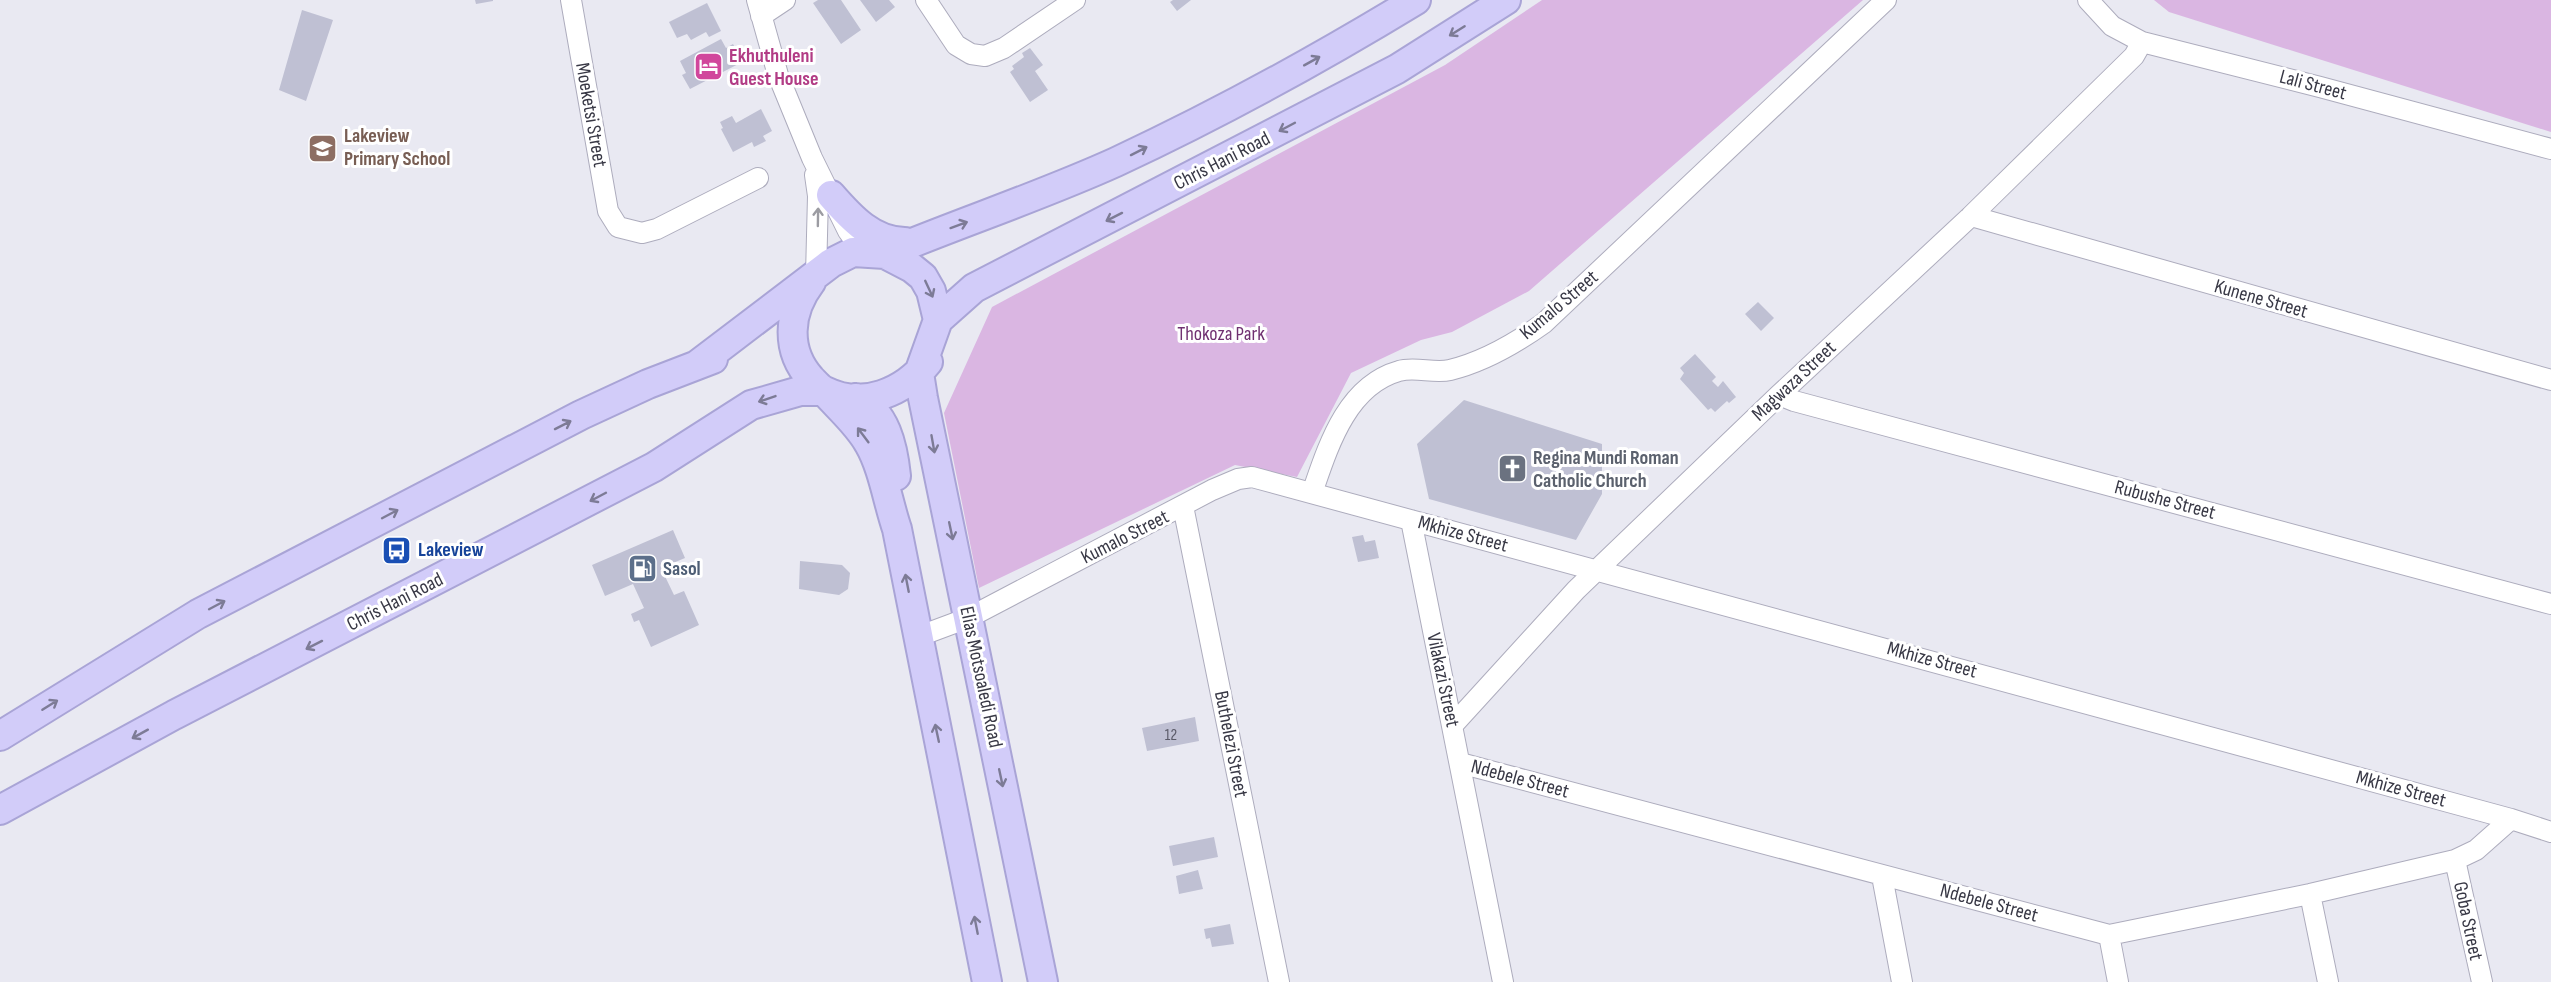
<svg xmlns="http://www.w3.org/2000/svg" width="2551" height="982" viewBox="0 0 2551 982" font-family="'Sofia Sans Condensed',sans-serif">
	<rect width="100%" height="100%" fill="#e9e9f2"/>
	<path fill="#dab6e2" d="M1542,0H1863L1529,291L1452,332L1421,340L1351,373L1297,477L1235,465L979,588L944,413L992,307L1445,65Z
		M2154,0H2551V132L2169,12Z"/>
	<path fill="#bfc0d3" d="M475,0H493V1L476,4Z
		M818,0H841L861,30L841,44L813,3Z
		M860,0H889L895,7L876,22Z
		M1173,0H1191L1177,11L1170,2Z
		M707,3L721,31L709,37L706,32L691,40L687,34L677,38L669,22Z
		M302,10L333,20L306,101L279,90Z
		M721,39L726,48L733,44L738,53L745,49L750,58L690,89L682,75L686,73L680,61Z
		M1030,48L1043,65L1035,71L1048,90L1030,102L1010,72L1014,69L1012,66L1024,57L1022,53Z
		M761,109L772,131L763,136L766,141L754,147L752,142L733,152L721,129L723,128L720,122L732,116L736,123Z
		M1758,302L1774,318L1761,331L1745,314Z
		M1695,354L1716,377L1712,381L1718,387L1723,381L1736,397L1729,403L1727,401L1715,412L1711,408L1708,410L1680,379L1684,373L1680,368Z
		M1464,400L1602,444V494L1576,540L1429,499L1417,444Z
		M673,530L685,558L661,568L674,595L684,591L699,625L651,647L639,620L634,622L631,614L644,608L633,584L605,596L592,565Z
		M1363,535L1365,542L1375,540L1379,558L1358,562L1352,537Z
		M800,561L842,565L850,573L848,589L839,595L799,589Z
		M1195,717L1199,741L1147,751L1142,728Z
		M1214,837L1218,857L1173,866L1169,846Z
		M1198,870L1203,889L1179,894L1176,876Z
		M1230,924L1234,944L1212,947L1210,938L1206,939L1204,929Z"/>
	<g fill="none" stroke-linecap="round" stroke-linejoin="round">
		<defs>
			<path id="street" d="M571,0L608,211L618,227L642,233L657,229L758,178
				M757,0L778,75L812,158L848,231L862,251
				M926,0L956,45L971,54L985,56L1004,48L1075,0
				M2088,0L2112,26L2142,42L2320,87L2551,149
				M761,16L785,0
				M815,175L818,196L816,275
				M1971,216L2551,380
				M1779,395L1794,401L2551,604
				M1312,493C1328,447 1346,386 1399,371C1415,366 1434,374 1450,370C1483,362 1516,343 1544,323L1886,0
				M1183,506L1279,982
				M1411,520L1503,982
				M917,637L968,618L1212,490L1238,479L1252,477L2511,819L2551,832
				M1452,726L1576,590L1779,395L1971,216L2134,56L2142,42
				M1460,763L2109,935L2310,894L2455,860L2476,850L2511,819
				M2455,860L2482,982
				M1882,876L1902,982
				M2310,894L2328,982
				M2109,935L2118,982"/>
			<path id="secondary" d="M831,195C851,218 873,242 905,242
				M885,254C962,222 1041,196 1116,162C1219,114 1319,59 1416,0
				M811,282C788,312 785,350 811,379C815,383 820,389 825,391C863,410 904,392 928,362
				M938,320L974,288L1397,69L1506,0
				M697,365L831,263L853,252L885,254L912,268L923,277L931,291L938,320L919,373L923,398L1043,982
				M856,398C886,412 893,447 896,476
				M0,736L198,614L581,415L648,384L713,359
				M0,810L174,715L654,467L751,405L800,391H824C839,408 858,424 869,444C883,468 888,503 897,529L987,982"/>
		</defs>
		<use href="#street" stroke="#adacbd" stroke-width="22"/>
		<use href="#secondary" stroke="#a9a4d6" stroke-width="32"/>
		<use href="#street" stroke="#fff" stroke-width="20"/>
		<use href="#secondary" stroke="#d2ccf9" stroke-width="28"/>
	</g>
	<defs><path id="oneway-shaft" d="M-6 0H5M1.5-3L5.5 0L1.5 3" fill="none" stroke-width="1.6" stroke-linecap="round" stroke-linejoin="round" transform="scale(1.5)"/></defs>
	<g stroke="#7d7b96">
		<use href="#oneway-shaft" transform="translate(1457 31) rotate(148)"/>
		<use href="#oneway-shaft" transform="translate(1312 61) rotate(-29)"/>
		<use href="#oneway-shaft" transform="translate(1287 127) rotate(152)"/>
		<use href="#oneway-shaft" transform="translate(1139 151) rotate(-27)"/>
		<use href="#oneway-shaft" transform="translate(1114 217) rotate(153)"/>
		<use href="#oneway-shaft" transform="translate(959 225) rotate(-20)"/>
		<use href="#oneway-shaft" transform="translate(929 289) rotate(65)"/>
		<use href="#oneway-shaft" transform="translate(767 399) rotate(161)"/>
		<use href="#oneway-shaft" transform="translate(563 425) rotate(-27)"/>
		<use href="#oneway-shaft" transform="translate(863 435) rotate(-127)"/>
		<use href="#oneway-shaft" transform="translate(933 444) rotate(80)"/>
		<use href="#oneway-shaft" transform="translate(598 497) rotate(152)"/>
		<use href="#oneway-shaft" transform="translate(390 514) rotate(-28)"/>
		<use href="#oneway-shaft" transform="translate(951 531) rotate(78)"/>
		<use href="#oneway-shaft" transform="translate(907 583) rotate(-101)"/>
		<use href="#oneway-shaft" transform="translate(217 605) rotate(-28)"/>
		<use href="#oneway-shaft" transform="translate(314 645) rotate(153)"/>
		<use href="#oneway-shaft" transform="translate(50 705) rotate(-32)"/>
		<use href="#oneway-shaft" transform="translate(937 733) rotate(-102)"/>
		<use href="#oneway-shaft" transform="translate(140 734) rotate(151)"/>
		<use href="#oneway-shaft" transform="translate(1001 778) rotate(78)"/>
		<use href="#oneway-shaft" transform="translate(976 925) rotate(-101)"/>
	</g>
	<use stroke="#9c9ca2" href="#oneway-shaft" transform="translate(818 217) rotate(-89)"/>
	<defs>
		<symbol id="hotel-square" viewBox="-11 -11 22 22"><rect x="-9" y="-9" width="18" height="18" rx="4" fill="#d1479c" stroke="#fff"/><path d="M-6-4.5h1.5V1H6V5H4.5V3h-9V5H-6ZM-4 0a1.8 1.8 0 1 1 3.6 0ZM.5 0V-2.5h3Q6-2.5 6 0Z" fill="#fff"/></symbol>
		<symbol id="school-square" viewBox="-11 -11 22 22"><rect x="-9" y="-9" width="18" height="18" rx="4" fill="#8d6e63" stroke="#fff"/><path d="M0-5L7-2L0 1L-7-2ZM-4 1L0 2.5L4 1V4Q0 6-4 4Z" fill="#fff"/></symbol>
		<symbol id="church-square" viewBox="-11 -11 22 22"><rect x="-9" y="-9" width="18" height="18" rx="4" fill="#6b7280" stroke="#fff"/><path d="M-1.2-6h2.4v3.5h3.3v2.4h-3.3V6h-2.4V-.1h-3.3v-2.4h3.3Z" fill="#fff"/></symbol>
		<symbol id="bus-square" viewBox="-11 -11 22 22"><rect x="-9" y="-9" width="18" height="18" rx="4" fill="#1a4fb4" stroke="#fff"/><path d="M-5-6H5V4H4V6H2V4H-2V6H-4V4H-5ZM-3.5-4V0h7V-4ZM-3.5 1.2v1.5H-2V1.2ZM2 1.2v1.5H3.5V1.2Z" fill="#fff"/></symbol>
		<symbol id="fuel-square" viewBox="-11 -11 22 22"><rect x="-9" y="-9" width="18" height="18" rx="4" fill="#5c6f8a" stroke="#fff"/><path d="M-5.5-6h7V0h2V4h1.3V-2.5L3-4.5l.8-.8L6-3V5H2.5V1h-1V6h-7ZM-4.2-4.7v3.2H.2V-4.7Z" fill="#fff"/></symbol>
	</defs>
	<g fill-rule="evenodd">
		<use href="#hotel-square" x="692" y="50" width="33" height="33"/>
		<use href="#school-square" x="306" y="132" width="33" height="33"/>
		<use href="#church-square" x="1496" y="452" width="33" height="33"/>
		<use href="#bus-square" x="380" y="534" width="33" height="33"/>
		<use href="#fuel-square" x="626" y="552" width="33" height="33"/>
	</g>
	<g text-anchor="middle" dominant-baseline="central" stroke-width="6" stroke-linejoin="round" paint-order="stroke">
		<g font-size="16" fill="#5a5a68">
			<text x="1171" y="735">12</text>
		</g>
		<g font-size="20" font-weight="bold" fill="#b23c85" stroke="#fff" text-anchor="start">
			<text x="729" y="56">Ekhuthuleni<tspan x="729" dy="23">Guest House</tspan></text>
		</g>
		<g font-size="20" fill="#383845" stroke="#fff">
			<text transform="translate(2313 85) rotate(15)">Lali Street</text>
			<text transform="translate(591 115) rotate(80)">Moeketsi Street</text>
			<text transform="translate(1222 161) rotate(-27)">Chris Hani Road</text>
			<text transform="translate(2261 299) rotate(16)">Kunene Street</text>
			<text transform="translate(1559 305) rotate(-40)">Kumalo Street</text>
			<text transform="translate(1794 381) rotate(-43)">Magwaza Street</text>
			<text transform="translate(2165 500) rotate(15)">Rubushe Street</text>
			<text transform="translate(1463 534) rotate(15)">Mkhize Street</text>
			<text transform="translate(1125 537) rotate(-27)">Kumalo Street</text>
			<text transform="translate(395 602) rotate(-27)">Chris Hani Road</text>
			<text transform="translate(1932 660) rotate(15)">Mkhize Street</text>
			<text transform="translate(981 677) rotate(78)">Elias Motsoaledi Road</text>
			<text transform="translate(1443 680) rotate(78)">Vilakazi Street</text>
			<text transform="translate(1231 744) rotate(79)">Buthelezi Street</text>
			<text transform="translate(1520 779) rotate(15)">Ndebele Street</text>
			<text transform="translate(2401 789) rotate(15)">Mkhize Street</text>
			<text transform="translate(1989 903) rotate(15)">Ndebele Street</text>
			<text transform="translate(2468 921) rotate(78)">Goba Street</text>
		</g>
		<g font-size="20" font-weight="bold" fill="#785e54" stroke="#fff" text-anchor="start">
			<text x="344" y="136">Lakeview<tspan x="344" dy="23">Primary School</tspan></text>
		</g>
		<g font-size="20" fill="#703171" stroke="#fff">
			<text x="1221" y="334">Thokoza Park</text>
		</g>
		<g font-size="20" font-weight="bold" fill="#5b616d" stroke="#fff" text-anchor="start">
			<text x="1533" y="458">Regina Mundi Roman<tspan x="1533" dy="23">Catholic Church</tspan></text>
		</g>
		<g font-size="20" font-weight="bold" fill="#164399" stroke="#fff" text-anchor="start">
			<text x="418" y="550">Lakeview</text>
		</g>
		<g font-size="20" font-weight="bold" fill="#4e5e75" stroke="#fff" text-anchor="start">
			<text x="663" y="569">Sasol</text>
		</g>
	</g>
</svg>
